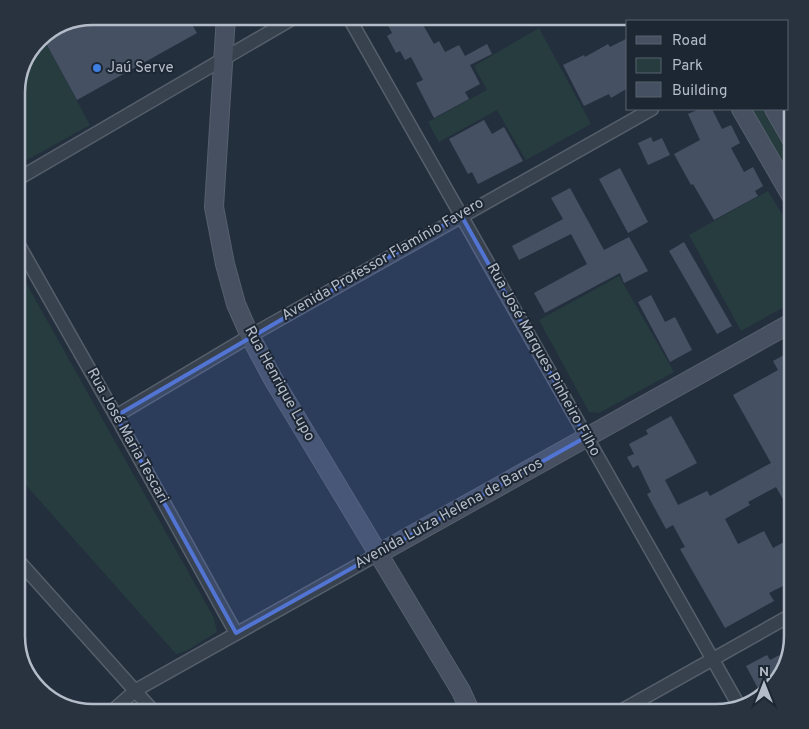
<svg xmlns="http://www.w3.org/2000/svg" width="809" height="729" viewBox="0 0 809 729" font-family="Overpass,sans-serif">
	<rect width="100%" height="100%" fill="#242f3e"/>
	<path fill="#263c3f" d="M539,28L591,124L526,160L497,110L439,142L428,122L487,90L474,66Z
		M42,36L90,125L16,166V88Z
		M751,109H766L793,157V182Z
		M768,191L793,232V302L741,331L689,235Z
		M16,265L214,618L217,632L186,651L176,654L16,474Z
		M619,276L674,372L599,413L589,412L539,320Z"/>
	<path fill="#455162" d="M93,16H187L197,33L77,100L42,36Z
		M403,16H418L434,44L439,41L445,52L459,45L465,56L487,44L492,54L470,65L480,84L465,92L469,99L434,118L416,83L423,80L411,57L405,60L400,51L396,53L387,36L392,33L388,25Z
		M628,38V88L611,98L609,94L584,106L563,65L584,55L585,57L608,44L610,47Z
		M699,109H712L722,129L731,125L740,143L731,148L744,172L753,167L763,186L755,191L758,196L714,220L693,184L691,185L674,154L700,140L688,114Z
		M484,120L492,134L504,127L523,161L478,184L472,172L468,174L449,139Z
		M651,137L653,142L662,138L670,155L648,165L638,143Z
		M620,168L648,222L628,233L599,179Z
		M570,188L604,250L629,237L648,271L624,283L620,273L545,313L534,293L587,264L571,234L519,260L512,246L563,219L551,198Z
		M684,242L732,326L717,334L669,251Z
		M651,295L665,322L675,317L692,350L670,362L638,302Z
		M784,355L793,371V517L776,487L748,502L750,505L725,519L738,544L764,531L773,548L793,537V581L769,593L774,601L725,628L680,549L685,547L673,525L666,529L647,494L651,492L638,465L633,468L627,457L634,454L629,444L648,434L646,430L671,416L697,463L665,480L678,505L707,491L710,496L771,463L733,395L778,370L773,361Z
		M789,650L770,690L761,694L746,666L767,655L770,660Z"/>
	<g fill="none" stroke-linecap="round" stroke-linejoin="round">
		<defs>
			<path id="street" d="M348,16L738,704
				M16,180L297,16
				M16,240L116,416L236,633
				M116,416L250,336L652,109
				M16,558L155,713
				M110,713L136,690L378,554
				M617,713L793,614"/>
			<path id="secondary" d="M226,16L214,207L225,264L236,304L250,336L273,379L461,691L471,713
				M689,16L692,21
				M721,17L724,21
				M741,109L793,199
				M774,109L793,142
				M378,554L793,322"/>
		</defs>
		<use href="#street" stroke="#565f6c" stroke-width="15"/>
		<use href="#secondary" stroke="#565f6c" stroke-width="20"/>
		<use href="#street" stroke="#38414e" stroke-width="12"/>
		<use href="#secondary" stroke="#465061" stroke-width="18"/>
	</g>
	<path fill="#5274d3" fill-opacity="0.2" stroke="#5274d3" stroke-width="4" stroke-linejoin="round" d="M461,215L586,437L236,633L116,416Z"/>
	<circle fill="#3f7fe0" stroke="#1d2633" stroke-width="2" cx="97" cy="68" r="5"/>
	<g text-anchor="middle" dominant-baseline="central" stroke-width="4" stroke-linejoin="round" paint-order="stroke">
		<g font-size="15" fill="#b4bcc9" stroke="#1d2633" text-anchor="start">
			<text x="107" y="68">Jaú Serve</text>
		</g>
		<g font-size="15" fill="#b4bcc9" stroke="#1d2633">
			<text transform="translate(383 260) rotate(-30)">Avenida Professor Flamínio Favero</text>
			<text transform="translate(543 360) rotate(61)">Rua José Marques Pinheiro Filho</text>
			<text transform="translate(279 384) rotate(61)">Rua Henrique Lupo</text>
			<text transform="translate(127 436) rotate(61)">Rua José Maria Tescari</text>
			<text transform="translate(449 514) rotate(-29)">Avenida Luiza Helena de Barros</text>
		</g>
	</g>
	<path d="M0 0H809V729H0ZM93 25H716A68 68 0 0 1 784 93V636A68 68 0 0 1 716 704H93A68 68 0 0 1 25 636V93A68 68 0 0 1 93 25Z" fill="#29323f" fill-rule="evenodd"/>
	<path fill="none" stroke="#b4bcc9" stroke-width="2.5" d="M93 25H716A68 68 0 0 1 784 93V636A68 68 0 0 1 716 704H93A68 68 0 0 1 25 636V93A68 68 0 0 1 93 25Z"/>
	<rect x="626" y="20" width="162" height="90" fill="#1d2633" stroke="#59626f"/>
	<rect x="636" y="36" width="25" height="8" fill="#465061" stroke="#59626f"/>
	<text x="672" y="45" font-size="15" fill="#b4bcc9">Road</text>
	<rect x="636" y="58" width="25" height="15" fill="#263c3f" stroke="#59626f"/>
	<text x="672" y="70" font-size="15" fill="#b4bcc9">Park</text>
	<rect x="636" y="82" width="25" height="15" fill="#455162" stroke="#59626f"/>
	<text x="672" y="95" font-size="15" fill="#b4bcc9">Building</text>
	<g transform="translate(764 684)" stroke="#1d2633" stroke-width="4" paint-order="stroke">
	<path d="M0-4L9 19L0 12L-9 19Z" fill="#b4bcc9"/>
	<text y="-8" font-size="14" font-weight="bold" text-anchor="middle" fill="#b4bcc9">N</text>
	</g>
</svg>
